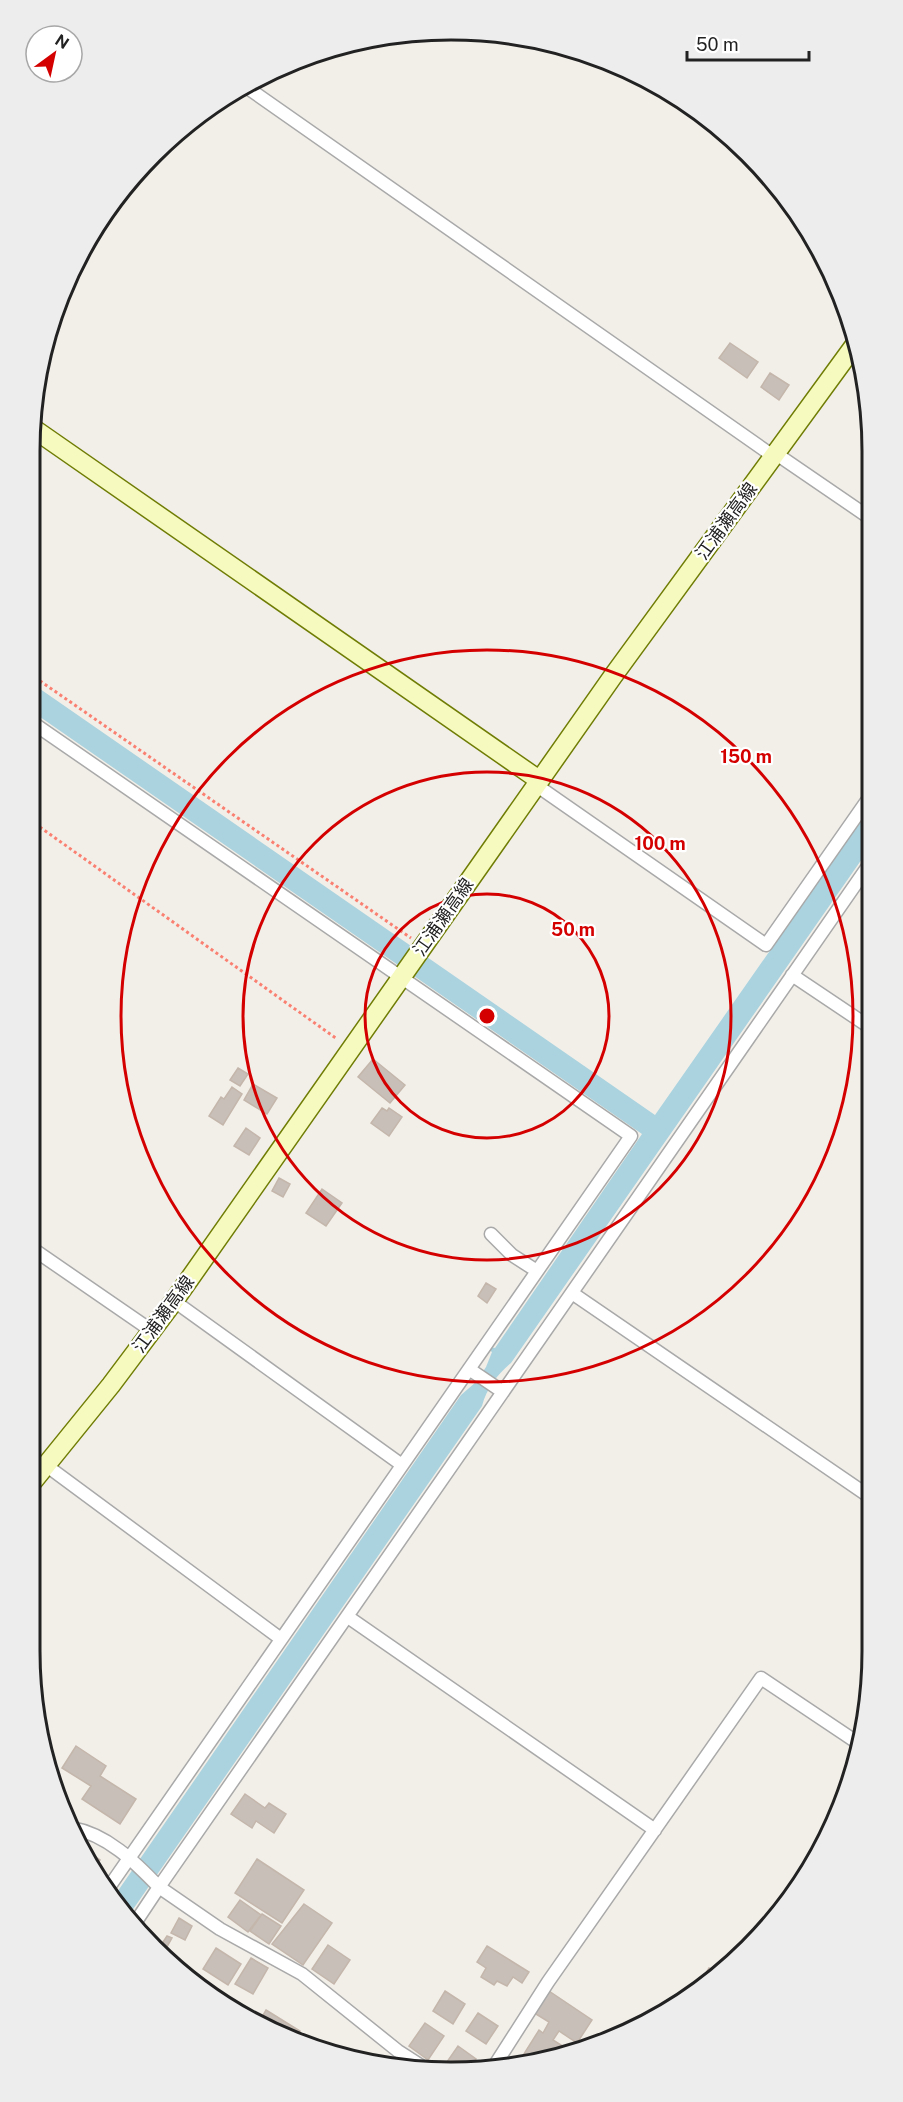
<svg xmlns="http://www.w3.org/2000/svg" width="903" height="2102" viewBox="0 0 903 2102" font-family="'Public Sans','Noto Sans JP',sans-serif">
	<rect width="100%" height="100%" fill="#f2efe9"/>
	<path fill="#aad3df" d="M30,682L655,1115L871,806V846L511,1363C496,1376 487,1388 482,1406L127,1918L113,1898L461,1395L476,1382L486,1367L492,1352L489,1350L491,1347L495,1348L642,1134L30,710Z"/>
	<path fill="#c7bfb8" stroke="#c4b6ab" stroke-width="1.5" d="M730,343L758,362L747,378L719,358Z
		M770,373L789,385L779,400L761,387Z
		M373,1059L405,1085L390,1103L358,1077Z
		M238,1068L248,1074L240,1086L230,1080Z
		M253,1084L277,1098L267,1114L244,1100Z
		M232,1087L242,1094L223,1125L209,1116L221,1097L224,1099Z
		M382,1108L387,1111L389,1108L402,1117L389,1136L371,1123Z
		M246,1128L260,1138L249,1155L234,1146Z
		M279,1178L290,1184L283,1197L272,1191Z
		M322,1189L342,1203L326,1226L306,1213Z
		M486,1283L496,1289L487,1303L478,1296Z
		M76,1746L106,1766L100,1776L136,1799L120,1824L82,1799L91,1786L62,1768Z
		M245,1794L265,1808L269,1803L286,1814L274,1833L256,1821L252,1828L231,1814Z
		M79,1845L100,1860L93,1870L86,1861Z
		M257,1859L304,1890L282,1923L235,1893Z
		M240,1900L261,1915L248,1932L228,1917Z
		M304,1904L332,1923L303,1965L272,1944Z
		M262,1914L281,1926L269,1944L250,1931Z
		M179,1918L192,1926L185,1940L171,1933Z
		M167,1936L172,1938L164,1952L159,1948Z
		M328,1945L350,1960L334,1984L312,1969Z
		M487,1946L529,1972L522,1983L513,1977L507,1986L497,1981L494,1985L481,1977L486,1968L477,1962Z
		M216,1948L241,1964L228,1985L203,1969Z
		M251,1958L268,1968L253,1994L235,1984Z
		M709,1968L717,1971L698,1986Z
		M546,1989L592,2020L577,2043L559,2031L553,2040L569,2050L532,2064L522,2057L539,2030L543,2033L549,2022L531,2011Z
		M445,1991L465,2004L453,2024L433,2011Z
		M266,2010L300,2031L297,2037L259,2022Z
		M478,2013L498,2026L486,2044L466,2031Z
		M425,2023L444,2036L428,2060L409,2046Z
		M458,2046L476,2059L468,2070L445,2071L442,2069Z"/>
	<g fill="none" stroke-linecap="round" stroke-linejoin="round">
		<defs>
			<path id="street" d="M245,86L773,456
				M775,453L870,518
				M30,721L631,1136L107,1890
				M536,785L766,945L871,795
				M792,975L871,1028
				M491,1234L512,1255L537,1271
				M30,1247L152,1331
				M572,1293L873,1499
				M174,1301L402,1465
				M469,1369L503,1392
				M47,1466L281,1639
				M348,1617L655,1830
				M71,1828C107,1834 135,1862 159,1887L871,862
				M133,1926L159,1887L220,1929L302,1974L398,2051L426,2069
				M493,2068L548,1982L761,1678L858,1743"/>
			<path id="secondary" d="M34,429L539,780
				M30,1485L111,1385L174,1301L613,676L854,346"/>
		</defs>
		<use href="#street" stroke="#a9a9a9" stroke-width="15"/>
		<use href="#secondary" stroke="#707d05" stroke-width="21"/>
		<path stroke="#fa8072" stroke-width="3" stroke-dasharray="3 3" stroke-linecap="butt" d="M30,674L411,938
			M30,820L337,1039"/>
		<use href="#street" stroke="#fff" stroke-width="12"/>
		<use href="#secondary" stroke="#f7fabf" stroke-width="18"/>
	</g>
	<g fill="none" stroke="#d40000" stroke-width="3">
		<circle cx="487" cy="1016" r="122"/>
		<circle cx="487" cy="1016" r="244"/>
		<circle cx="487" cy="1016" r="366"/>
	</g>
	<g text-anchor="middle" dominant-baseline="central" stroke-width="4.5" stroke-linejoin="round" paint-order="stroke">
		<g font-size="18" fill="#222" stroke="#fff">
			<text transform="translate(726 521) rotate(-54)">江浦瀬高線</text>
			<text transform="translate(443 917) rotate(-55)">江浦瀬高線</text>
			<text transform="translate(163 1314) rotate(-54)">江浦瀬高線</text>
		</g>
	</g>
	<path d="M0 0H903V2102H0ZM451 40H451A411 411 0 0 1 862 451V1651A411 411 0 0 1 451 2062H451A411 411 0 0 1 40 1651V451A411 411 0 0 1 451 40Z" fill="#ededed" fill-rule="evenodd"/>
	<path fill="none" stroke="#222" stroke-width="3" d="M451 40H451A411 411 0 0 1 862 451V1651A411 411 0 0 1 451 2062H451A411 411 0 0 1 40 1651V451A411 411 0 0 1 451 40Z"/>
	<circle cx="487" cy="1016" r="9" fill="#d40000" stroke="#fff" stroke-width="3"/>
	<g font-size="18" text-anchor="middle" font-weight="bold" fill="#d40000" stroke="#fff" stroke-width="4.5" stroke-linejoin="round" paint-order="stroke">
		<text x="746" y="763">150 m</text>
		<text x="660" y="850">100 m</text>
		<text x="573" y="936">50 m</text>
	</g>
	<g transform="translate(54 54) rotate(33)"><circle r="28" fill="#ffffff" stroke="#a7a7a7" stroke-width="1.5"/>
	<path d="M0-4.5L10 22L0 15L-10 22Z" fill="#d40000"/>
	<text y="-9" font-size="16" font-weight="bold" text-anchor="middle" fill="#222222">N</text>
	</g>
	<path d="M687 51v9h122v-9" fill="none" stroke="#222222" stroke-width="3"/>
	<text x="696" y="51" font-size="18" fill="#222222" stroke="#ffffff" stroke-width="4.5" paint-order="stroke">50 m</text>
</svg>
